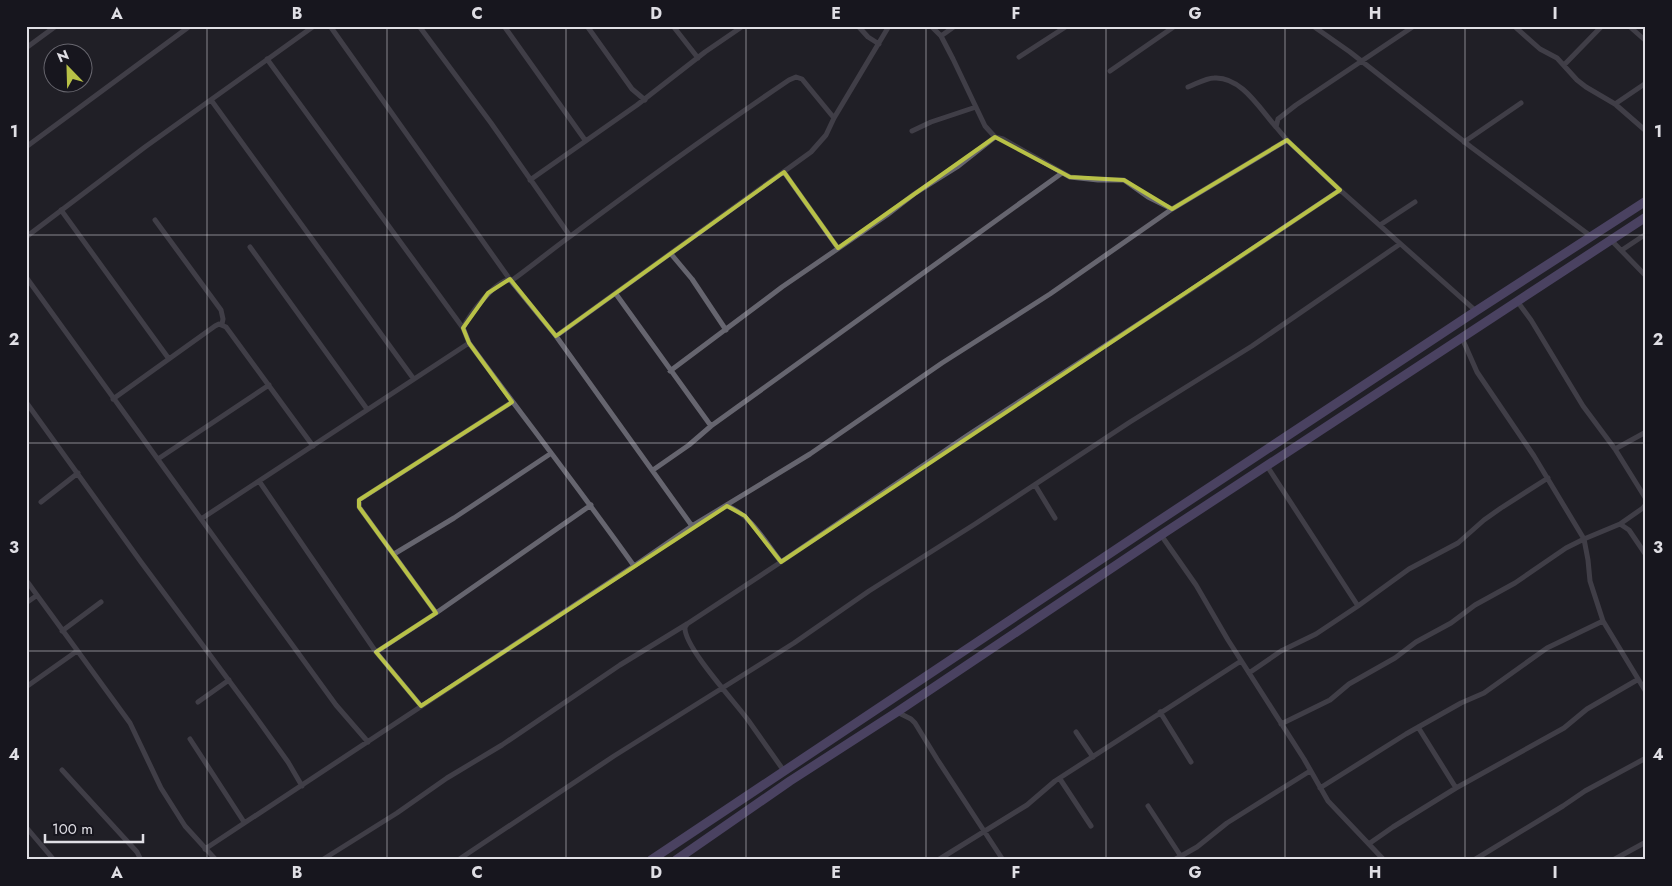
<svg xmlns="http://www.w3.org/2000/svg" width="1672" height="886" viewBox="0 0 1672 886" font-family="Jost,sans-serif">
	<rect width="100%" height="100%" fill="#211f27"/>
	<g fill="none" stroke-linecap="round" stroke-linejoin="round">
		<path stroke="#66656f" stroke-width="5" d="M330,26L511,281L556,336L692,526
			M419,26L491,123L570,236
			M504,26L585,140
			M587,26L632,89L645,100
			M673,26L698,58
			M858,26L868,37L879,44
			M931,26L941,36L953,59L985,126L995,137L1003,139L1070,177L1098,180H1124L1148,197L1172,209
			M1313,26L1350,52L1471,147L1592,237
			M1414,26L1296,105L1278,119L1276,127L1287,140L1340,190L1476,311
			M1514,26L1540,49L1557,58L1577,80L1586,87L1615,104L1646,131
			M1629,26L1646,41
			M941,36L955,26
			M26,48L56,26
			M1019,57L1067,26
			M267,59L463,328L469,343C524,418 581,491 634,566
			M1564,65L1602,26
			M1110,71L1175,26
			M1188,87C1196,84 1206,78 1214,78C1241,76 1260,109 1276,127
			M211,100L413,378
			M1615,104L1646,83
			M912,131L931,122L976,107
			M1464,142L1521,103
			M26,147L190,26
			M784,172L838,248
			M530,180L637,105L705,52L743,26
			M61,210L169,359
			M155,220L221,310L223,319L222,324
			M1380,225L1415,202
			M26,237L145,147L314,26
			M1611,240L1646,276
			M250,247L367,409
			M1622,250L1646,234
			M671,254L692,279L726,330
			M26,277L248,584L336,705L368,742
			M616,294L711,426
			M1517,301L1531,320L1583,406L1615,449L1646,499
			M463,328C470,314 493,283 510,279L511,281C532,266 551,250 572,235C643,182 715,130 789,80L796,77L802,79L834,118
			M556,336L811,152L826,135L834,118L889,26
			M1462,338L1477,372L1534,456L1584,539L1588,560L1590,581L1603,621L1646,692
			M670,371L782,287L887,215L914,194L957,167L995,137
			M113,399L215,326L219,324L226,327L313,446
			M26,402L141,562L250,709L288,762L302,786
			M1615,449L1646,432
			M158,459L269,385
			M1267,466L1358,606
			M653,470L689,445L711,426L1062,173
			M259,481L376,652L421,706
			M1035,485L1055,518
			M41,502L78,473
			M727,506C750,514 766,543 781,562
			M201,519L469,343
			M1620,524L1643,508L1646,504
			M1161,535L1196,585L1228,640L1304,759L1328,801L1384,860
			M394,554L454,518L550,454
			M26,580L130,723L161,788L185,826L216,860
			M26,603L36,596
			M436,613L359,507V500L512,402
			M687,624L685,627C683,646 735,702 748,720C760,737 772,754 784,771
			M62,631L101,602
			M376,652L436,613L591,505
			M1249,673L1281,651L1316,634L1358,606L1409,569L1458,543L1484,520L1501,508L1548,478
			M26,687L77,651
			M198,702L229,680
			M897,712L911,719L915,723L937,759L1003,860
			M1160,712L1191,762
			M1281,724L1330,700L1349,684L1395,658L1416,642L1451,623L1475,605L1515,583L1566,548L1584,539L1620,524L1629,530L1646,555
			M1418,727L1456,788
			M1076,732L1093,757
			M190,739L244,822
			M62,770L137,852L141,860
			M1060,779L1091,826
			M1320,788L1406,734L1461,703L1484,693L1547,648L1603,621
			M1148,806L1180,855
			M26,827L54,860
			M1370,843L1393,827L1456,788L1564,728L1587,709L1637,680
			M205,849L634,566L692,526L810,454L942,363L1050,294L1172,209L1287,140
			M322,860L397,813L447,778L502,745L620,665L687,624L781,562L968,435L1186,293L1340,190
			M458,860L614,756L794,643L869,591L975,524L1130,422L1252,346L1400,244
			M938,860L1027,805L1055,781L1241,661
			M1174,860L1197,847L1227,823L1310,771
			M1474,860L1563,806L1585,791L1646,758
			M1613,860L1646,842"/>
		<path stroke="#7c6da9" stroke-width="9" d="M651,860L1154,524L1476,311L1646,201
			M676,860L790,781L897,712L1161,535L1646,217"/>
	</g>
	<path d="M0 0H1672V886H0ZM995,137L1070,177L1124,180L1172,209L1287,140L1340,190L781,562L745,516L727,506L421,706L376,652L436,613L359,507V500L512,402L469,343L463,328L488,293L510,279L556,336L784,172L838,248Z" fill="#211f27" fill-opacity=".55" fill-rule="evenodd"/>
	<path fill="none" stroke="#b8c147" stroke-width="4" stroke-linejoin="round" d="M995,137L1070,177L1124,180L1172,209L1287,140L1340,190L781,562L745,516L727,506L421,706L376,652L436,613L359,507V500L512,402L469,343L463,328L488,293L510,279L556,336L784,172L838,248Z"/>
	<path fill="none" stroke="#e0dfe5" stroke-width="1" stroke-opacity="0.55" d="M207,26V860M387,26V860M566,26V860M746,26V860M926,26V860M1106,26V860M1285,26V860M1465,26V860M26,235H1646M26,443H1646M26,651H1646"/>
	<rect width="1672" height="886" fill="none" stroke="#17161e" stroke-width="55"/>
	<g transform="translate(68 68) rotate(337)"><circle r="24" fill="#17161e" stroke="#67666e"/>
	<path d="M0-4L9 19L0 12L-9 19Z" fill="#b8c147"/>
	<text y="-8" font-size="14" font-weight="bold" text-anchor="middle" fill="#e0dfe5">N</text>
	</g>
	<path d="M45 834v8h98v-8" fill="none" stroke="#e0dfe5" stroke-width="2.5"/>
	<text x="52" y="834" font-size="15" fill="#e0dfe5" stroke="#17161e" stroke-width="4" paint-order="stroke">100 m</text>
	<rect x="28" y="28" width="1616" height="830" fill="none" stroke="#e0dfe5" stroke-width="2"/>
	<g font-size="16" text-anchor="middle" font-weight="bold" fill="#e0dfe5">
		<text x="117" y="19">A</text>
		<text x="297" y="19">B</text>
		<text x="477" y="19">C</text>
		<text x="656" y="19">D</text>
		<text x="836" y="19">E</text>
		<text x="1016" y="19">F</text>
		<text x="1195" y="19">G</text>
		<text x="1375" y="19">H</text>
		<text x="1555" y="19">I</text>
		<text x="14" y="137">1</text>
		<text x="1658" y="137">1</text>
		<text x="14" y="345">2</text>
		<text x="1658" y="345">2</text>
		<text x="14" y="553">3</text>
		<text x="1658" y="553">3</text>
		<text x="14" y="760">4</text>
		<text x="1658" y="760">4</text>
		<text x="117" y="878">A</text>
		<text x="297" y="878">B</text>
		<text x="477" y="878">C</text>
		<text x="656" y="878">D</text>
		<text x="836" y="878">E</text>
		<text x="1016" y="878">F</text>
		<text x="1195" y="878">G</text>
		<text x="1375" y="878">H</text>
		<text x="1555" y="878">I</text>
	</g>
</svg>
